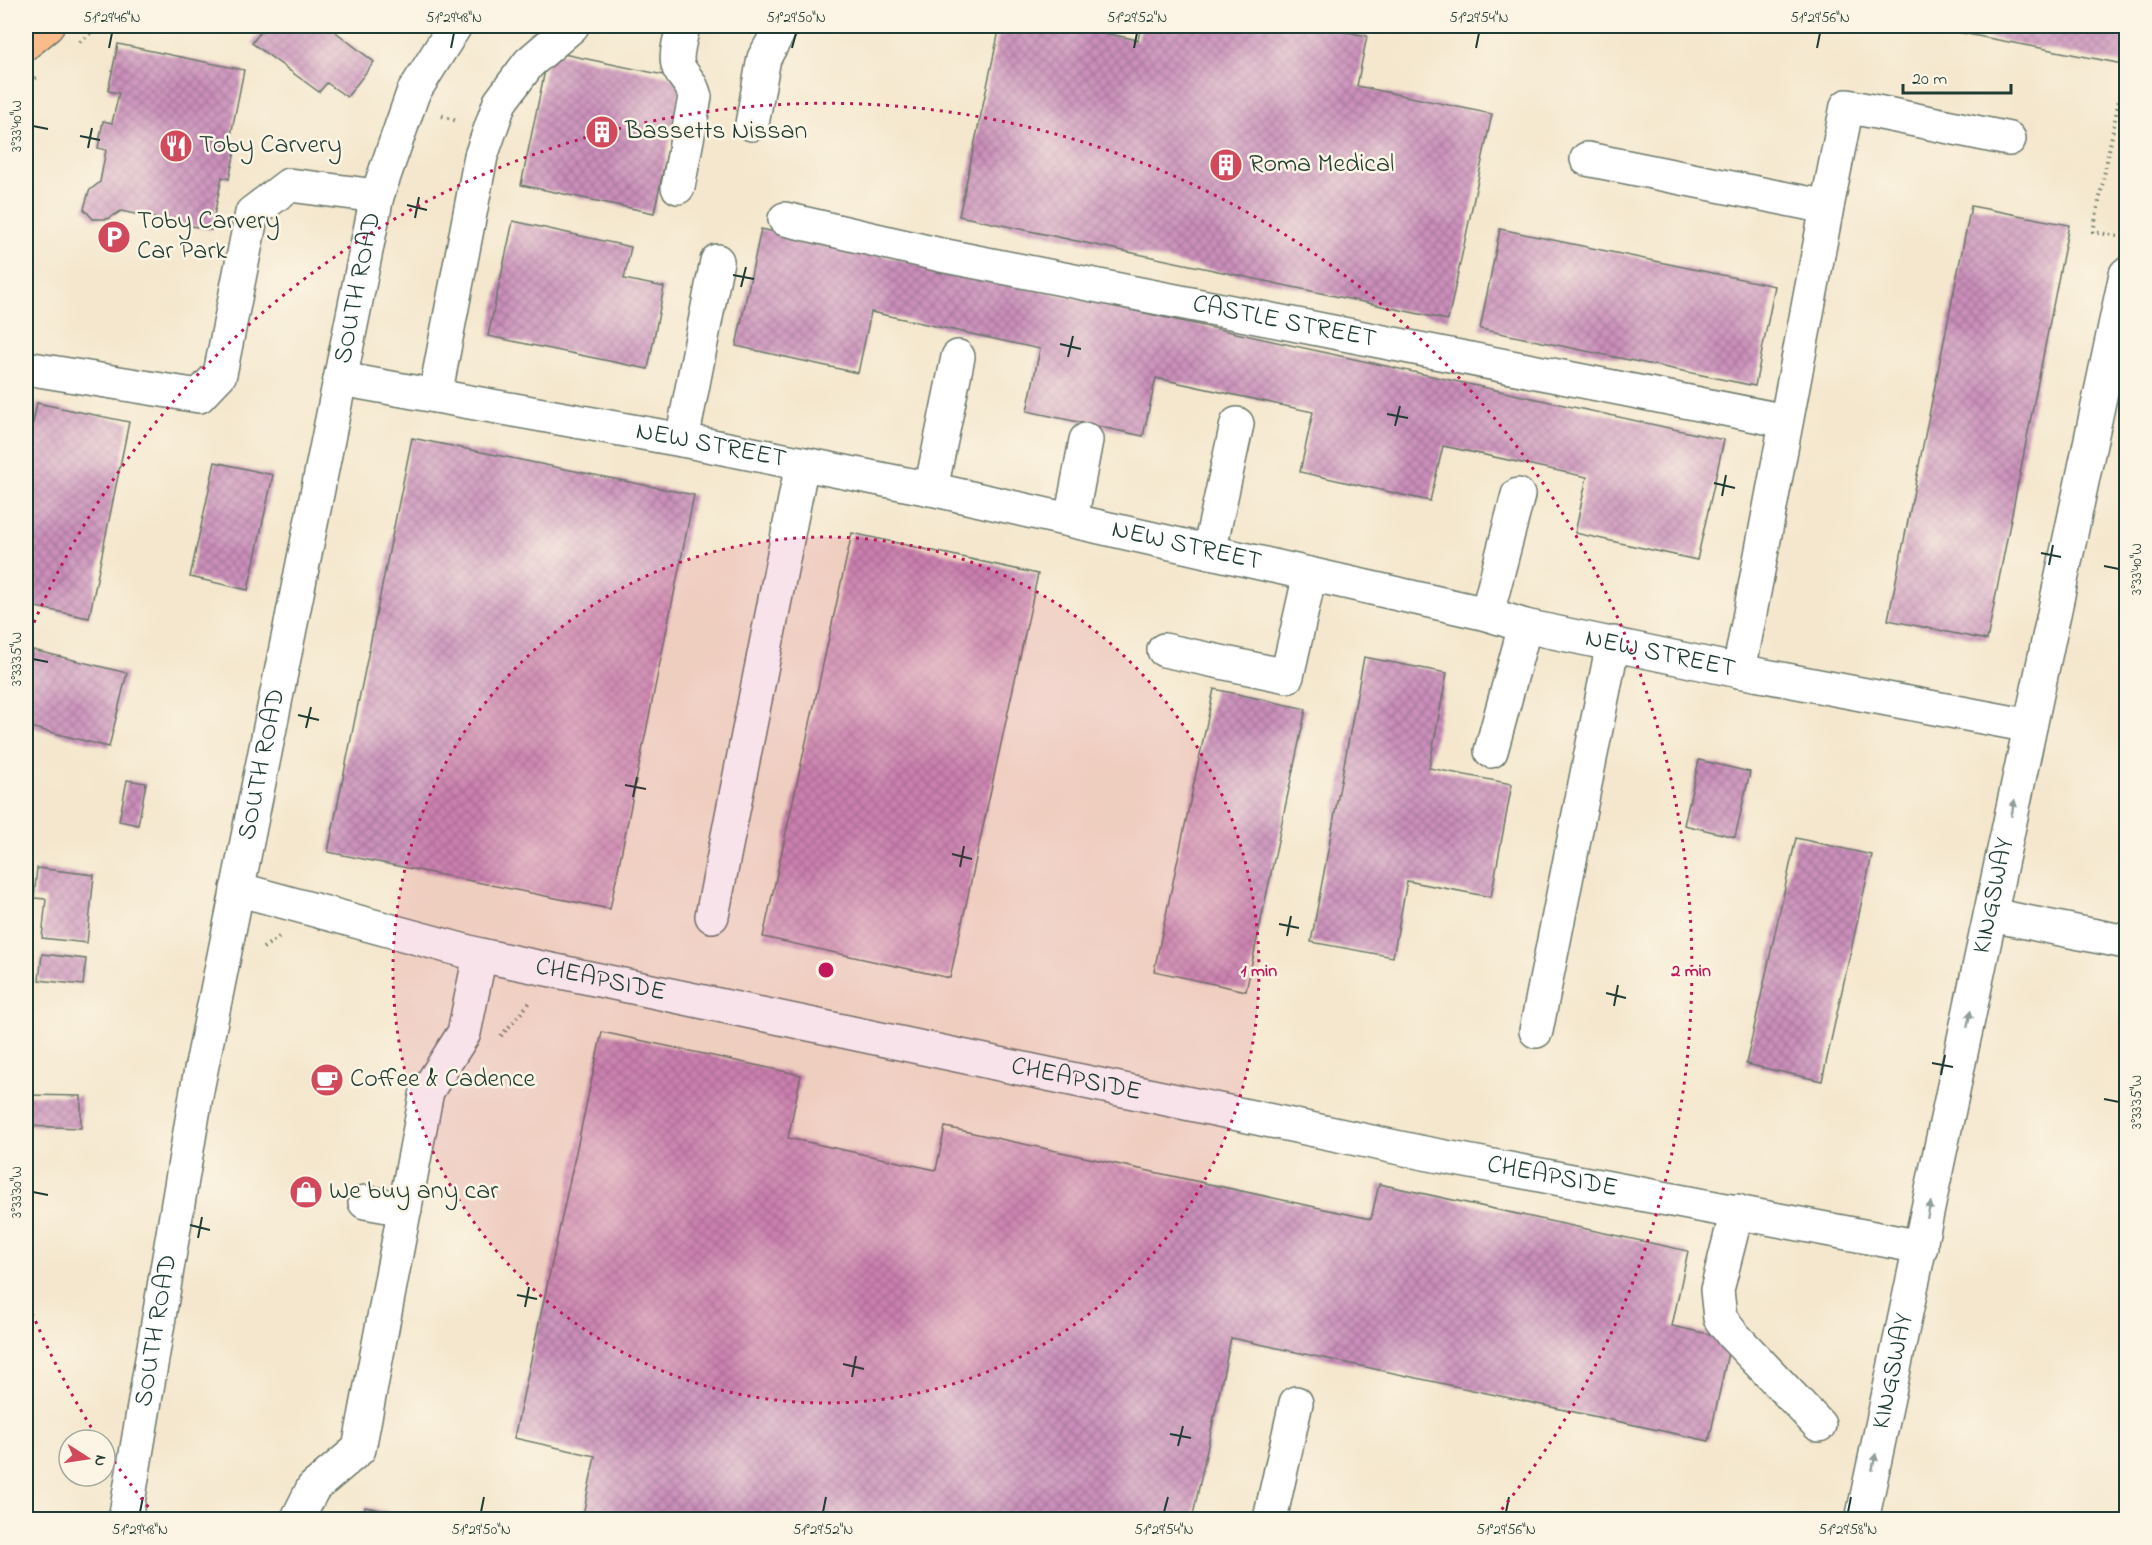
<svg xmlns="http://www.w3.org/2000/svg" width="2152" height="1545" viewBox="0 0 2152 1545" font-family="'Indie Flower',sans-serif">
	<defs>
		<pattern id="building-cross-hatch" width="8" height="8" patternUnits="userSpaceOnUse" patternTransform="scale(1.5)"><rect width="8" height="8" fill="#cb8fbb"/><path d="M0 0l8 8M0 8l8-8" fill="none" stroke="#a47699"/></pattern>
	</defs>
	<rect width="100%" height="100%" fill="#fcf5e5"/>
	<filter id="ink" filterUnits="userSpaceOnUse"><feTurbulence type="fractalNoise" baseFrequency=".0167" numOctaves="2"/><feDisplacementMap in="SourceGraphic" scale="12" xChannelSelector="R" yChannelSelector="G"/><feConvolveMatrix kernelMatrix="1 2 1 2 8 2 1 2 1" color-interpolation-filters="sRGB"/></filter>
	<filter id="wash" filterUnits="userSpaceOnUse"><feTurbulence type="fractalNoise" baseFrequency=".008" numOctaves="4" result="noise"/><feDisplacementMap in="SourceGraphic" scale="24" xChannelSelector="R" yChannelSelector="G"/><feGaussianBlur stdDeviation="1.35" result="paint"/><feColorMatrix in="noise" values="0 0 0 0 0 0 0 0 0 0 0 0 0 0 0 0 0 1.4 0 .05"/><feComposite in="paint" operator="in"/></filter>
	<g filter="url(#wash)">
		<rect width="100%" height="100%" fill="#f4e7cd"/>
		<g id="blocks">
			<path fill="url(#building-cross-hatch)" d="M265,26H328L374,62L347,97L327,83L319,92L252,43Z
				M1000,26H1072L1138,40L1141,26H1317L1367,36L1357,86L1492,114L1448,320L959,216Z
				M1926,26H2126V47L2123,64Z
				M118,44L244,70L229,145L236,147L229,179L222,177L211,230L121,211L108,219H93L84,209L89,191L100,182L106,150L98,148L103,121L112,123L119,93L108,91Z
				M549,51L683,79L654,213L521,185Z
				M1971,206L2069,225L1987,640L1888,620Z
				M513,221L631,247L624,279L664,287L648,369L488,336Z
				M761,229L1724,440L1697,560L1575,533L1587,477L1443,446L1430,501L1300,472L1313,412L1156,378L1143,436L1027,411L1040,349L871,312L858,373L736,346Z
				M1500,229L1775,286L1755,386L1480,329Z
				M37,403L129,422L89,618L26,605V457Z
				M412,438L694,495L610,909L328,852Z
				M215,462L273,475L248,590L190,577Z
				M852,533L1038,574L950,978L763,937Z
				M33,650L127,673L109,747L26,726V679Z
				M1364,657L1447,673L1429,768L1512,784L1491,897L1407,881L1393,957L1311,942Z
				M1214,689L1306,709L1246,991L1154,971Z
				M1699,760L1750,772L1735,837L1684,825Z
				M127,780L146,783L138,825L119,821Z
				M1796,838L1872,855L1822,1081L1746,1064Z
				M37,868L94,875L87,943L42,938L46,899L34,898Z
				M42,954L86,959L83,985L39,980Z
				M602,1032L801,1075L788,1138L936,1170L945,1127L1371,1219L1379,1184L1688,1251L1672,1326L1731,1339L1709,1441L1231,1338L1192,1520H582L595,1456L514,1438Z
				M26,1095L81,1096V1128L26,1126Z
				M365,1507L422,1518V1520H362Z"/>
		</g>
	</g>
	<g filter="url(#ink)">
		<use href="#blocks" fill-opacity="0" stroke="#6a786a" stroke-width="1.5"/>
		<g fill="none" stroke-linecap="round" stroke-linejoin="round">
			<defs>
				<g id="minor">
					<path d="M752,124L764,58L782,26"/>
					<path d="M1587,159L1827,207L1847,106L2009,139"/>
					<path d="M678,187L695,97C691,80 685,80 679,68C674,57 681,37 683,26"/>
					<path id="s1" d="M785,219L941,255L1786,421"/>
					<path d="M26,368L199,396L220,374L252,213L289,185L377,196"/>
					<path id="s2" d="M341,379L682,440L931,489L1487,614L1525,626L1739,671L2030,726"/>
					<path d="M435,396L481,156L500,102L529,63L572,26"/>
					<path d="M682,440L717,261"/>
					<path d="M931,489L958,357"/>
					<path d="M1071,520L1086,440"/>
					<path d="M1209,552L1237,424"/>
					<path d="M1487,614L1518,495"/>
					<path d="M1164,650L1287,676L1310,574"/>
					<path d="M1739,671L1827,207"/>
					<path d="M1491,751L1525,626"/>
					<path id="s3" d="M237,889L480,955L1424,1153L1921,1247"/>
					<path d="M1991,915L2126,942"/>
					<path d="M712,916L802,464"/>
					<path d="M1536,1031L1613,643"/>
					<path d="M365,1202L405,1209"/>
					<path d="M1737,1211L1717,1290L1720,1318L1732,1334L1819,1425"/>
					<path id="s4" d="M125,1520L197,1090L377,196L413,93L455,26"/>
					<path d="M297,1520L313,1488L359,1449L427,1091L464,1033L480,955"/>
					<path d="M1274,1520L1270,1519L1296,1403"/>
					<path id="s5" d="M1862,1520L2126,274"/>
				</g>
				<path id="major" d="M26,43L47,26"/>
			</defs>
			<use href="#minor" stroke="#6a786a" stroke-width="36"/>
			<use href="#major" stroke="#6a786a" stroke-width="36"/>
			<path stroke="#6a786a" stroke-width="4" stroke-dasharray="1.5 4.5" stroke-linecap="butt" d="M80,42L99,26
				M26,86L37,77
				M442,116L457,121
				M2117,236L2093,232L2126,64
				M263,948L279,937
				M501,1036L531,1001"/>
			<use href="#minor" stroke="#fff" stroke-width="33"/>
			<use href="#major" stroke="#f9bc8a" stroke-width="33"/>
		</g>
		<defs><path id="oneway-solid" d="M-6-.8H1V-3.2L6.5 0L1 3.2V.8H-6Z" transform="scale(1.5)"/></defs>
		<g fill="#8f9e9a">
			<use href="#oneway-solid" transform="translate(2013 808) rotate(-78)"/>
			<use href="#oneway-solid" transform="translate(1969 1019) rotate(-78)"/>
			<use href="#oneway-solid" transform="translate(1929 1210) rotate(-78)"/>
			<use href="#oneway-solid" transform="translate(1874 1462) rotate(-78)"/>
		</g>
	</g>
	<path fill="none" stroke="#1f3d34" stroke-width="2" d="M109,48L112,33M451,48L454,33M792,48L796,33M1134,48L1137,33M1476,48L1479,33M1817,48L1820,33M33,126L48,129M80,136L100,140M88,148L92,128M407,205L427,210M415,218L419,197M733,275L754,279M741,287L746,267M1060,344L1081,349M1068,357L1073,336M1387,414L1408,418M1395,426L1400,406M1714,483L1735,488M1722,496L1726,475M2041,553L2061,557M2049,565L2053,545M2104,566L2119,569M33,659L48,662M298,715L319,720M306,728L311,707M625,785L646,789M633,797L637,777M952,854L972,859M960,867L964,846M1279,924L1299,928M1287,936L1291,916M1606,993L1626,998M1614,1006L1618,985M1932,1063L1953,1067M1941,1075L1945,1055M2104,1099L2119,1102M33,1192L48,1195M190,1225L210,1230M198,1238L202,1217M517,1295L537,1299M525,1307L529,1287M843,1364L864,1369M852,1377L856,1356M1170,1434L1191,1438M1178,1446L1183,1426M140,1512L143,1497M481,1512L484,1497M823,1512L826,1497M1164,1512L1168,1497M1506,1512L1509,1497M1848,1512L1851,1497"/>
	<circle cx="826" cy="970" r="433" fill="#c2185b" fill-opacity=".12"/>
	<g fill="none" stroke="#c2185b" stroke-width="3" stroke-dasharray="3 6">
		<circle cx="826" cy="970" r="433"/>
		<path d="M154 1514A865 865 0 0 1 109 1454M96 1435A865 865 0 0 1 27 1301M27 639A865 865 0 1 1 1498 1514"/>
	</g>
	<defs>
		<symbol id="building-disc" viewBox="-11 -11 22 22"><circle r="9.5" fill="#d1495b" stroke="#fcf5e5"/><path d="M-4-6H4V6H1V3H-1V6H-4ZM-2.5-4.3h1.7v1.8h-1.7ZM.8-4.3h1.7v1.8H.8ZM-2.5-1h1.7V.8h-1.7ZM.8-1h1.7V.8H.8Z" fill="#fff"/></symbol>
		<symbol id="restaurant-disc" viewBox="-11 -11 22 22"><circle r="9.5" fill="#d1495b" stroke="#fcf5e5"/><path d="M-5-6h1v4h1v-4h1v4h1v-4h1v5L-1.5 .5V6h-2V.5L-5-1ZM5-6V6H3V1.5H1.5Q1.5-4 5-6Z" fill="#fff"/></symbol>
		<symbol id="parking-disc" viewBox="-11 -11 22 22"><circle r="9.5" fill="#d1495b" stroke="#fcf5e5"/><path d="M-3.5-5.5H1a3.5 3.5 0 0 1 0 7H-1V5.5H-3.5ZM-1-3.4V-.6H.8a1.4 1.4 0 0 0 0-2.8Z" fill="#fff"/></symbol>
		<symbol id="cafe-disc" viewBox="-11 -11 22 22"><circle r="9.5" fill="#d1495b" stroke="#fcf5e5"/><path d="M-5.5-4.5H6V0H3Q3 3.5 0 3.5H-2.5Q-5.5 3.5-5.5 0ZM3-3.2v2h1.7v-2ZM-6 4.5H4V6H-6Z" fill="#fff"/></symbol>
		<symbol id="shop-disc" viewBox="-11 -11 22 22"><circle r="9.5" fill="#d1495b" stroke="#fcf5e5"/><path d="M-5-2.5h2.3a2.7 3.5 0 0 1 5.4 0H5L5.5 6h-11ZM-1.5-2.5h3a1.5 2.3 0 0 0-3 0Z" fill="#fff"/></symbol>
	</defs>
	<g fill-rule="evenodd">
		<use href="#building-disc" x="583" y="113" width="38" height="38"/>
		<use href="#restaurant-disc" x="157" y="127" width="38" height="38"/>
		<use href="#building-disc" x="1207" y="146" width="38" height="38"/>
		<use href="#parking-disc" x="95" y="218" width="38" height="38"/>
		<use href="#cafe-disc" x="308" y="1061" width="38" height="38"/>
		<use href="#shop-disc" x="287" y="1173" width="38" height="38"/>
	</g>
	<g text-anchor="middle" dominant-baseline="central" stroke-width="5" stroke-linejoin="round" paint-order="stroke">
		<g font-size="26" fill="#1f3d34" stroke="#fcf5e5" text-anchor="start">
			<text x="625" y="132">Bassetts Nissan</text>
			<text x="199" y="146">Toby Carvery</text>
			<text x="1249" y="165">Roma Medical</text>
			<text x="137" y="222">Toby Carvery<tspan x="137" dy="30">Car Park</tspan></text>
			<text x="350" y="1080">Coffee &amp; Cadence</text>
			<text x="329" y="1192">We buy any car</text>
		</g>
		<g font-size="26" fill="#1f3d34" stroke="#fcf5e5">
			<text stroke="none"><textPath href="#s4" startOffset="1254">SOUTH ROAD</textPath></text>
			<text stroke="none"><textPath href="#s1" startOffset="510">CASTLE STREET</textPath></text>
			<text stroke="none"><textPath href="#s2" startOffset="376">NEW STREET</textPath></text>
			<text stroke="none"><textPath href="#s2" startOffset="862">NEW STREET</textPath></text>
			<text stroke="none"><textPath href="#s2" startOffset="1348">NEW STREET</textPath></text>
			<text stroke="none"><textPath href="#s4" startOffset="768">SOUTH ROAD</textPath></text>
			<text stroke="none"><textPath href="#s5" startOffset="638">KINGSWAY</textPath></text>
			<text stroke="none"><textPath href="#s3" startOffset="375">CHEAPSIDE</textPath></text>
			<text stroke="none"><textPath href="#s3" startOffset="861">CHEAPSIDE</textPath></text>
			<text stroke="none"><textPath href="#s3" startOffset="1347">CHEAPSIDE</textPath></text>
			<text stroke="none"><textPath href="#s4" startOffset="192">SOUTH ROAD</textPath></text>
			<text stroke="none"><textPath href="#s5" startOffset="152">KINGSWAY</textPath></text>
		</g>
	</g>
	<circle cx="826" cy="970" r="9" fill="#c2185b" stroke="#fcf5e5" stroke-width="3"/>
	<g font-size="18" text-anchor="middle" font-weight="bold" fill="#c2185b" stroke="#fcf5e5" stroke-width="5" stroke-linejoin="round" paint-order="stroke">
		<text x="1259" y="976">1 min</text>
		<text x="1691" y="976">2 min</text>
	</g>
	<rect width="2152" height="1545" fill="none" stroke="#fcf5e5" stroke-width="66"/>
	<g transform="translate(87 1458) rotate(102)"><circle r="28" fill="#fcf5e5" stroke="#a4ab9e" stroke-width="1.5"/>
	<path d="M0-4.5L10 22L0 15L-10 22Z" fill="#d1495b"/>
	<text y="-9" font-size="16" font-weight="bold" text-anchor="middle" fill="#1f3d34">N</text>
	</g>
	<path d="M1903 84v9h108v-9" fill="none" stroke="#1f3d34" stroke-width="3"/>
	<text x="1912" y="84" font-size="18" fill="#1f3d34" stroke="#fcf5e5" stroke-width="4.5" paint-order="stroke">20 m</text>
	<rect x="33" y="33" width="2086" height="1479" fill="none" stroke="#1f3d34" stroke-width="2"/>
	<g font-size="15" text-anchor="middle" fill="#1f3d34">
		<text x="112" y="22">51°29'46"N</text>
		<text x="454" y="22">51°29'48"N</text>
		<text x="796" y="22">51°29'50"N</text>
		<text x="1137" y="22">51°29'52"N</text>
		<text x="1479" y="22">51°29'54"N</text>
		<text x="1820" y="22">51°29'56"N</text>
		<text transform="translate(16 126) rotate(-90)" y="5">3°33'40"W</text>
		<text transform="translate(2136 569) rotate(-90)" y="5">3°33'40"W</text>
		<text transform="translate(16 659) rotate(-90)" y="5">3°33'35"W</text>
		<text transform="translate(2136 1102) rotate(-90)" y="5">3°33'35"W</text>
		<text transform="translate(16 1192) rotate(-90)" y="5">3°33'30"W</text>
		<text x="140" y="1534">51°29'48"N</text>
		<text x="481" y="1534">51°29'50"N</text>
		<text x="823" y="1534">51°29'52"N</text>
		<text x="1164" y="1534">51°29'54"N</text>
		<text x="1506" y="1534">51°29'56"N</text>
		<text x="1848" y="1534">51°29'58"N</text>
	</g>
</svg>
